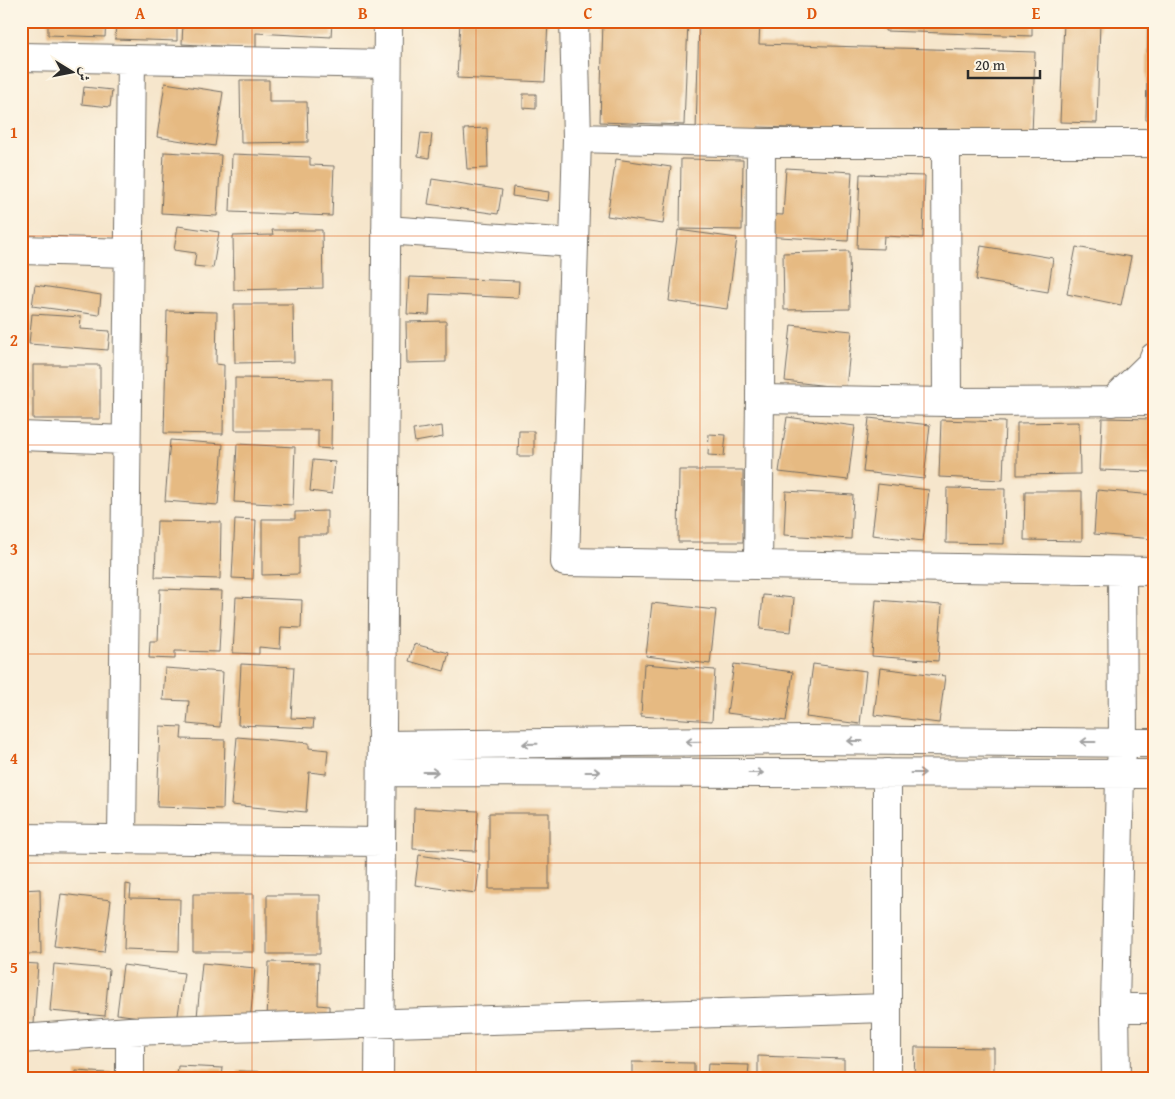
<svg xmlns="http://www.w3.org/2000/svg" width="1175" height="1099" viewBox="0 0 1175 1099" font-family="'Gentium Book Plus',Amiri,serif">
	<rect width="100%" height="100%" fill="#fcf5e5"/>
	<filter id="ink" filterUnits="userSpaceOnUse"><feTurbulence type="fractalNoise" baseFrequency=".02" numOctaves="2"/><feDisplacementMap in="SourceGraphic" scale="10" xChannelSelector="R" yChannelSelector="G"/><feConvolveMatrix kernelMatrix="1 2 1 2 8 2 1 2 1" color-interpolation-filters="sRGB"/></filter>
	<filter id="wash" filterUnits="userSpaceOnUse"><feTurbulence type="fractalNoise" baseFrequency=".0096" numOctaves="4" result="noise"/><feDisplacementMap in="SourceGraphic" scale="20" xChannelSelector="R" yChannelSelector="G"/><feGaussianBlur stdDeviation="1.12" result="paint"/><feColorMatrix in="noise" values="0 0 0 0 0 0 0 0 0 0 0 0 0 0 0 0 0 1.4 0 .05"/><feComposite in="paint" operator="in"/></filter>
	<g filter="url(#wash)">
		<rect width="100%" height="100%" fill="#f6e6cc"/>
		<g id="blocks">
			<path fill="#e6ba82" d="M48,21H106L105,37L48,35Z
				M116,21H177V41L115,39Z
				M183,21H332L331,37L256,33V48L182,44Z
				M460,21H548L545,82L457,78Z
				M603,21H688L684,125L600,122Z
				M699,21H760L759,44L1035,52L1032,135L757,127V134L696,132Z
				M885,21H1032V36L885,31Z
				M1064,21H1100L1097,123L1060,122Z
				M1148,21H1154V120H1146Z
				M240,80H269V102H307L308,142L241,143Z
				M165,83L223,92L215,146L157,137Z
				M84,87L112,90L110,107L82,104Z
				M523,94H536V109L523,108Z
				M487,128L488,168L467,169L464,129Z
				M421,133L432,134L429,158L418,156Z
				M164,152L221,155L217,216L161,213Z
				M232,154L310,157V165L334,166L332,216L230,212Z
				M616,159L671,167L663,224L607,216Z
				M681,159L743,160L742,230L680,229Z
				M786,168L852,172L848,241L763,236L764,214L783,215Z
				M860,174L925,176L923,238L884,236L883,249L857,248Z
				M432,179L502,190L498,214L428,204Z
				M513,187L549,192L548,201L512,196Z
				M178,226L219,232L213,268L194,266L196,253L174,250Z
				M272,230H322L323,288L234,290L233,236L273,235Z
				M678,230L737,238L727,309L669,301Z
				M981,246L1053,258L1048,292L976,280Z
				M1076,247L1131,257L1121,305L1067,294Z
				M849,251L850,309L784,310L783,253Z
				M409,277L519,281L518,298L430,294L429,315L407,314Z
				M35,285L101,295L99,315L32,306Z
				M234,304H293L294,362L235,363Z
				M167,311L217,312L216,364L224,365L223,434L164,433Z
				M32,314L81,317L80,329L110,331L108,350L29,344Z
				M446,321V362L407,363L406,322Z
				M791,325L852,331L846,388L785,381Z
				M33,365H100V419H33Z
				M235,378L332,379L331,449L318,448V430H235Z
				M787,417L855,426L848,480L779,472Z
				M869,418L930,425L924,479L863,472Z
				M1102,418L1154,419V472L1100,470Z
				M941,420L1005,422L1003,480L939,477Z
				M1079,422L1080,474L1017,475V423Z
				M442,426L443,437L415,442L413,430Z
				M519,431H534V456H518Z
				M709,434L726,435L724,456L708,455Z
				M170,440L223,444L218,505L165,501Z
				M237,444L295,447L293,505L234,502Z
				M313,460L335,462L332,494L310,491Z
				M679,470H743V542H678Z
				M878,484L929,490L923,541L872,535Z
				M947,488L1005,489L1004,544L946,543Z
				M1097,490L1154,495V539L1094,534Z
				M786,491L853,495L851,539L784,535Z
				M1025,491H1082V541L1024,540Z
				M327,511V535H299V574L262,575V519H295V512Z
				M235,519L256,520L253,579L232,578Z
				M157,521L221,522L220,579L155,577Z
				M160,589L222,591L219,652L175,651V659L149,658L150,641H158Z
				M763,595L794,598L791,632L760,629Z
				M236,597L302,600L301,628L281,627L280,649L259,647V654L233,653Z
				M876,600L942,605L938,661L872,656Z
				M652,603L716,610L710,664L646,656Z
				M414,644L449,653L444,671L409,661Z
				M241,664L294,667L291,718L314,719L313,728L238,725Z
				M644,664L715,670L712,721L641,716Z
				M734,664L793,672L786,721L727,713Z
				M813,664L866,671L860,724L806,717Z
				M165,668L223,672L220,727L187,724L189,701L163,700Z
				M880,668L945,676L939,723L874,715Z
				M160,726L182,727L181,739L225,740L223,809L157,807Z
				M237,737L309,743V748L328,750L326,774L309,772L306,812L231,805Z
				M414,808L478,811L476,851L413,849Z
				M489,813H549V889H489Z
				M419,855L480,864L476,893L415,885Z
				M126,884L131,885L130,898L180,899L179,951L124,949Z
				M40,889L41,954H21V890Z
				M61,894L111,900L104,952L54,946Z
				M193,894H254V952H193Z
				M267,895H320V954H267Z
				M269,962L319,963L318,1005L329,1006V1022L267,1021Z
				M21,963L38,964L34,1024L21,1023Z
				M202,963L255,968L250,1023L197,1017Z
				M54,964L109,969L105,1016L50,1011Z
				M123,965L184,973L177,1022L117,1014Z
				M915,1047L994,1048V1078H914Z
				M758,1056L844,1059V1078H758Z
				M632,1062L694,1063V1078H632Z
				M708,1064L749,1065L748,1078H707Z
				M178,1066L223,1068L222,1078H177Z
				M76,1071L123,1074V1078H76Z
				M238,1071L324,1073L323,1078H238Z"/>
		</g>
	</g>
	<g filter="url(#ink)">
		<use href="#blocks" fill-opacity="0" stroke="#726c63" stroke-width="1"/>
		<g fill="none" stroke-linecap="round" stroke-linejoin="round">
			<defs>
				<path id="minor" d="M574,21L577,138L565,562L1154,571
					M21,57L387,64
					M577,138L761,143H1154
					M761,143L760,399L947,402
					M946,143L947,402L1154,401
					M386,230L574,243
					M21,250L129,253
					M1112,402L1152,363L1154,357
					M21,436L126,440
					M758,565L760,399
					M382,745L806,740L1154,743
					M382,772L1154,774
					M887,773V1078
					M21,838L381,842
					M122,838L131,59
					M1115,1008L1120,774L1123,743L1122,571
					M130,1031V1078
					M21,1039L130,1031L887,1008
					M379,1078L388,21
					M1116,1078L1115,1008H1154"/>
			</defs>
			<use href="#minor" stroke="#726c63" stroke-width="30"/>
			<use href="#minor" stroke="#fff" stroke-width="28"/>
		</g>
		<defs><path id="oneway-shaft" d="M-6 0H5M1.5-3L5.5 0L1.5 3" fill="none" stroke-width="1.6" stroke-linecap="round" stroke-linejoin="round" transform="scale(1.25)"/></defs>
		<g stroke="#a0a0a0">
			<use href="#oneway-shaft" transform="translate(855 741) rotate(-180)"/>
			<use href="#oneway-shaft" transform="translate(693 742) rotate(179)"/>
			<use href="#oneway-shaft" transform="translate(1088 742) rotate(-180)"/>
			<use href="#oneway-shaft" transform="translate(530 744) rotate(179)"/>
			<use href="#oneway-shaft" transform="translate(431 772)"/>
			<use href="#oneway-shaft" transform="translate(593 772)"/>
			<use href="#oneway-shaft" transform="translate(756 773)"/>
			<use href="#oneway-shaft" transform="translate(918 773)"/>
		</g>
	</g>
	<path fill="none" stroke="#df570e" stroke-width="1" stroke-opacity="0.55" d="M252,21V1078M476,21V1078M700,21V1078M924,21V1078M21,236H1154M21,445H1154M21,654H1154M21,863H1154"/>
	<rect width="1175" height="1099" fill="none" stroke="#fcf5e5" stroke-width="55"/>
	<g transform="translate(72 72) rotate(100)" stroke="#fcf5e5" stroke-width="4" paint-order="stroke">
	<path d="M0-4L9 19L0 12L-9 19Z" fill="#2b2b2b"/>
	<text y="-8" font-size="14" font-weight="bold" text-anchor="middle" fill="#2b2b2b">ش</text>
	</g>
	<path d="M968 70v8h72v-8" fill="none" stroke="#2b2b2b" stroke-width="2.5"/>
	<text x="975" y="70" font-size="15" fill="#2b2b2b" stroke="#fcf5e5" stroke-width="4" paint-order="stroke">20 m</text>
	<rect x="28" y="28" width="1120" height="1044" fill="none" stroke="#df570e" stroke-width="2"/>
	<g font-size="16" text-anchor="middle" font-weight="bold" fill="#df570e">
		<text x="140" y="19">A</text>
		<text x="363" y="19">B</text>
		<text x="588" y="19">C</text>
		<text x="812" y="19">D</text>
		<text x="1036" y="19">E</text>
		<text x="14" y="138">1</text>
		<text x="14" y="346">2</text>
		<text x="14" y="555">3</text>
		<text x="14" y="764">4</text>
		<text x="14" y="973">5</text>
	</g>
</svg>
